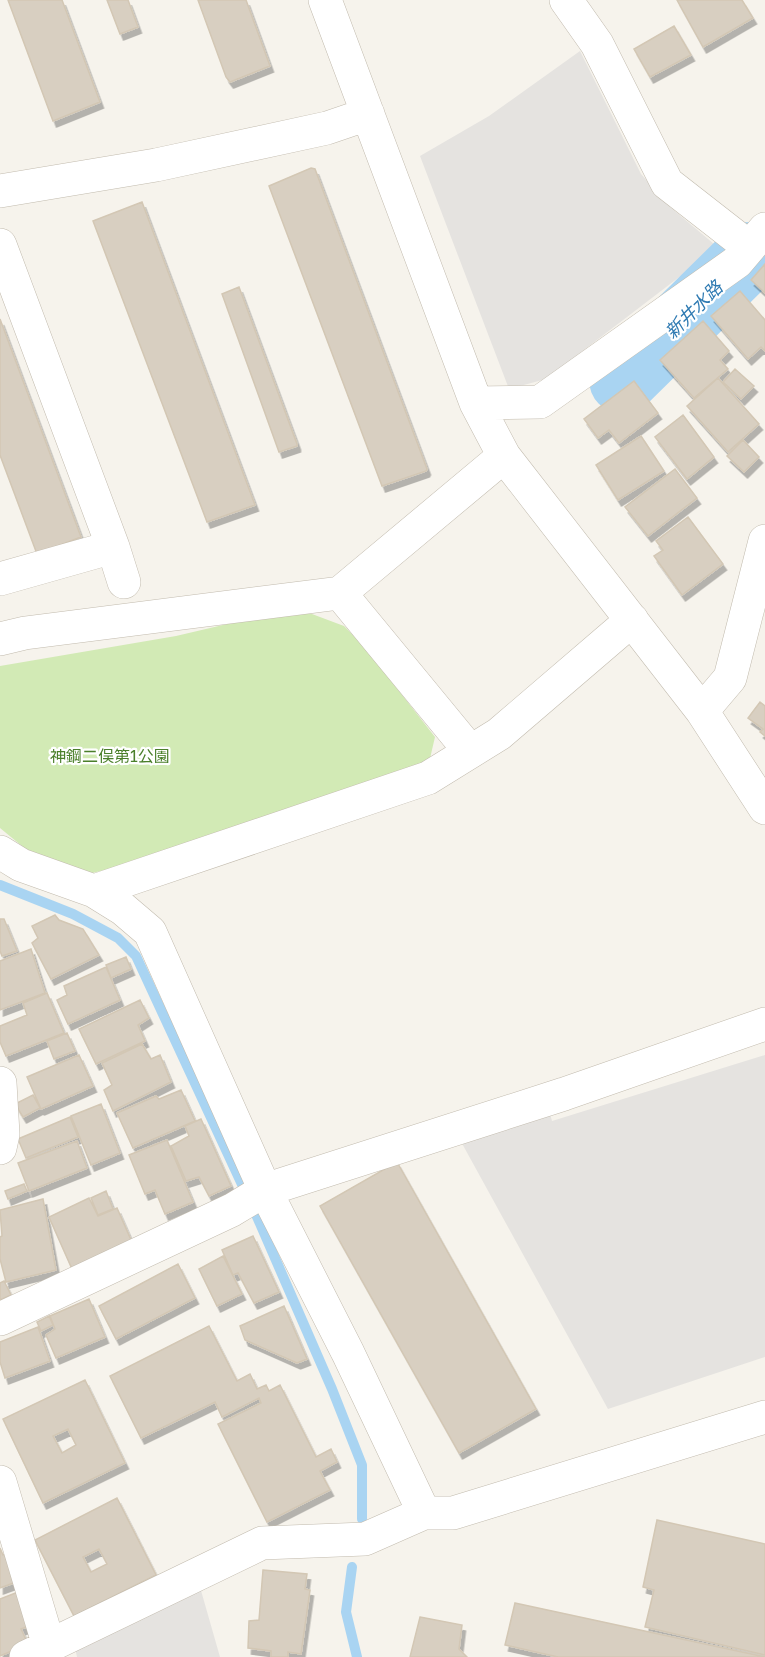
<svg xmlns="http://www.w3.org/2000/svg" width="765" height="1657" font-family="'Golos Text','Noto Sans JP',sans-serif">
  <defs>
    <filter id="shadow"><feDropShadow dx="3.5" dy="6" stdDeviation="0" flood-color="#0004"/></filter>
  </defs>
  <rect width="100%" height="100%" fill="#f6f3ec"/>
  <path fill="#d2eab5" d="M296,608L344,626L363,645L435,737L428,767L113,868L88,874L28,851L0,828V666L176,636Z"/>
  <path fill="#e5e3e0" d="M580,51L641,174L670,207L714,244L708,255L546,379L509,389L420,156L489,116Z
    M765,1055V1357L608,1409L459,1138L549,1110L552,1121Z
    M200,1587L220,1657H77L74,1643Z"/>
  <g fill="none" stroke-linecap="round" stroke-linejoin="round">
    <path stroke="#a9d4f2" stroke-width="10" d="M0,885L73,914L118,938L136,956L258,1219L332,1389L362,1465V1519
      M352,1567L346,1612L357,1657"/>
    <path stroke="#a9d4f2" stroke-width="68" d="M623,380L749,256"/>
  </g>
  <path fill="#d8cfc1" stroke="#d3c7b4" stroke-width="1.5" fill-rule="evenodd" filter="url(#shadow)" d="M8,0H62L100,102L53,121Z
    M107,0H128L138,27L120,34Z
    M198,0H246L270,66L230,82L226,77Z
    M677,0H742L753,18L703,47Z
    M674,26L691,55L650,77L634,49Z
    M311,168L315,169L427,469L426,471L382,486L269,186Z
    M142,202L255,505L207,522L93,221Z
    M765,264V293L751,280Z
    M239,287L297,444V446L279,452L222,294Z
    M740,291L765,320V351L761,347L748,359L711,316Z
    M0,319L81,537L37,554L0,455Z
    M703,321L729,351L720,360L728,369L694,398L660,360Z
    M735,369L754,386L741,399L723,382Z
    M718,378L759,424L728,452L687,406Z
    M634,381L658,413L619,443L609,430L598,438L584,419Z
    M683,415L714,457L687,479L655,437Z
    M641,436L664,471L618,500L596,465Z
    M743,440L759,457L744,472L727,456Z
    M675,469L697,498L648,536L625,507Z
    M688,517L723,564L682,595L654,556L663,550L656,541Z
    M760,702L765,706V736L760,732L763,729L748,718Z
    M55,915L59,920L83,929L99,955L51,979L32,943L38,938L32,926Z
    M0,919H4L17,951L2,956L0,951Z
    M31,949L45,993L0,1010V961Z
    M126,957L131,969L111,978L106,965Z
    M106,967L120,1000L68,1024L57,1000L67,995L64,986Z
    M47,993L64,1033L6,1056L0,1042V1026L27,1015L23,1003Z
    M140,1000L149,1018L138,1025L145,1041L96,1064L79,1029Z
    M67,1033L75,1051L54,1059L47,1041Z
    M142,1044L151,1059L160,1055L171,1082L113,1111L104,1090L112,1085L102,1063Z
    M79,1055L93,1086L41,1109L27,1077Z
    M181,1090L195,1121L133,1148L117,1113L156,1096L159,1099Z
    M33,1095L40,1108L23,1117L15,1104Z
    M101,1104L120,1153L91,1165L71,1116Z
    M70,1117L78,1137L26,1158L18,1139Z
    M201,1119L231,1186L209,1196L199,1177L186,1181L171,1146L189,1136L185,1126Z
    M167,1140L193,1202L165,1214L155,1190L145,1194L129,1155Z
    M77,1141L87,1168L29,1191L18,1163Z
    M397,1162L536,1409L459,1453L320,1206Z
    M24,1184L27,1191L8,1199L5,1191Z
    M106,1191L113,1209L98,1215L91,1198Z
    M89,1198L98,1216L117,1208L131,1240L72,1269L49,1217Z
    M43,1199L56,1270L6,1282L0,1259V1237L2,1236L0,1210Z
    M253,1236L279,1292L254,1303L238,1273L233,1275L222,1250Z
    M223,1256L242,1294L217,1306L199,1269Z
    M178,1264L195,1298L116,1339L99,1306Z
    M4,1281L11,1295L0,1300V1283Z
    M89,1299L105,1337L56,1358L46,1335L55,1329L50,1316Z
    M284,1306L307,1359L297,1363L245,1340L240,1326Z
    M49,1316L53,1325L41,1331L37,1322Z
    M209,1326L237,1381L250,1374L257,1389L266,1385L269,1391L280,1385L316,1457L331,1449L337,1462L320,1471L330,1490L267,1522L218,1424L261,1403L259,1398L222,1417L215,1402L141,1438L110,1376Z
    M38,1327L50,1361L5,1378L0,1362V1342Z
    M85,1380L125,1463L43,1503L3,1419ZM68,1429L76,1445L62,1453L53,1436Z
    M117,1498L156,1575L74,1616L35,1540ZM99,1549L107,1564L91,1572L83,1557Z
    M657,1520L765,1544V1655L645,1627L654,1590L643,1587Z
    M0,1548L3,1555L8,1553L19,1581L0,1588Z
    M263,1570L307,1574L305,1589L310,1590L301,1654L288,1652V1657H271V1651L248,1648L249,1621L259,1620Z
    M18,1592L29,1626L21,1629L28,1644L0,1656V1599Z
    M515,1603L765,1657H558L505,1645Z
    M420,1617L462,1625L459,1649L467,1657H410Z"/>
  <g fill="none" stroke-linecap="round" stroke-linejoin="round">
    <defs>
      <path id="minor" d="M325,0L476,403L504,456L702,711L765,808
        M566,0L597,44L667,183L749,247
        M0,191L156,165L327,128L368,114
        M0,245L113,547L0,579
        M476,403L540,402L737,262L765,229
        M113,547L124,582
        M340,593L470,751
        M0,639L25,633L340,593L504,456
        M702,711L730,678L765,541
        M0,852L21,865L94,891L123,909L150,932L265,1190L348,1353L424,1513
        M94,891L428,778L499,734L632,620
        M0,1083L3,1134L0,1148
        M0,1319L232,1210L265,1190L564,1094L765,1024
        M0,1482L49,1646
        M26,1657L262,1543L365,1539L424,1513H453L765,1417"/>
    </defs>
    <use href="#minor" stroke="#c2bbae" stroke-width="34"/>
    <use href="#minor" stroke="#fff" stroke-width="33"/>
  </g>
  <g text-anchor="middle" stroke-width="4.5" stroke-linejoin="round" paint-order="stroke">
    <g font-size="16" fill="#4a7f2a" stroke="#fff">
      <text x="110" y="762">神鋼二俣第1公園</text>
    </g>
    <g font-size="18" font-style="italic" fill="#2e7ab2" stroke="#fff">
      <text transform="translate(694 310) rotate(-45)" y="6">新井水路</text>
    </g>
  </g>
</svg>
